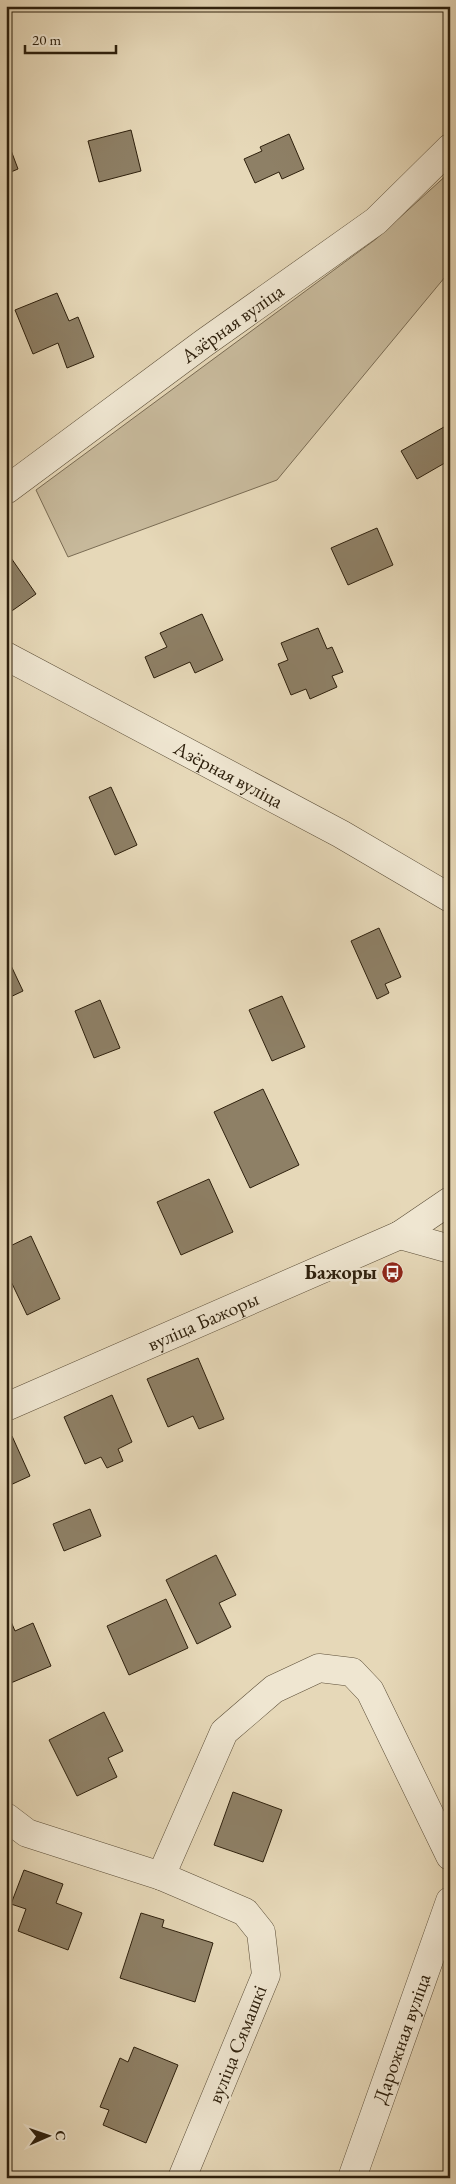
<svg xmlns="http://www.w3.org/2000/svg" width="456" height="2184" font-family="'EB Garamond',serif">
  <rect width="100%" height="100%" fill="#e6d8b8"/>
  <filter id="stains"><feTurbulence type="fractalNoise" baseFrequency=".004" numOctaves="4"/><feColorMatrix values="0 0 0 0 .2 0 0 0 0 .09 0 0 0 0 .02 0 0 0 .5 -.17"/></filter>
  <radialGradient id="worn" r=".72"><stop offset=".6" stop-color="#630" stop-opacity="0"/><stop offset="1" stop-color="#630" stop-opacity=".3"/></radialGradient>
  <path fill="#c7b99b" stroke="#7a6c54" d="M450,172V271L277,480L68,557L36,490L376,239Z"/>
  <path fill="#8e8066" stroke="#2e200d" d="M131,130L141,171L99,182L88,141Z
    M289,134L304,169L282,179L279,172L255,183L244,159L262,151L260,147Z
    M6,137L18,169L6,174Z
    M57,293L69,321L78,317L94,357L67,368L58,343L33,354L15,310Z
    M444,427L450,436V460L417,479L401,451Z
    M377,528L393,565L348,585L331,548Z
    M9,555L36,594L6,615V557Z
    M202,614L223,660L195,673L190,662L154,678L145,657L167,647L160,633Z
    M318,628L327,649L332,647L343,672L332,676L337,687L310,699L306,689L291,695L278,664L288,660L281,643Z
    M111,787L137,845L115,855L89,797Z
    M379,928L401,977L385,984L389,993L377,999L351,941Z
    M6,955L23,991L6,999Z
    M282,996L305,1047L272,1061L249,1010Z
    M100,1000L120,1048L94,1058L75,1011Z
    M263,1089L299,1165L250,1188L214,1112Z
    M209,1179L233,1232L181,1255L157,1202Z
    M31,1236L60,1299L27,1315L6,1271V1248Z
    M198,1358L224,1419L199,1429L193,1416L168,1427L147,1379Z
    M112,1395L132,1442L118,1449L123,1461L107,1468L101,1457L85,1464L64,1417Z
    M12,1436L30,1476L6,1487V1439Z
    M90,1509L101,1536L64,1551L53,1524Z
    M216,1555L236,1595L219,1603L231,1627L197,1644L166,1580Z
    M166,1599L188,1648L129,1675L107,1626Z
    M6,1610L15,1631L33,1623L51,1666L6,1685Z
    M104,1712L123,1751L108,1758L117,1777L77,1796L49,1740Z
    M233,1792L282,1810L263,1862L214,1845Z
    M24,1870L63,1884L56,1903L82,1913L68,1950L18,1931L26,1909L11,1904Z
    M141,1913L164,1920L162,1927L213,1943L195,2002L120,1978Z
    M134,2047L178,2065L146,2143L103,2125L109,2110L100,2107L120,2058L128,2062Z"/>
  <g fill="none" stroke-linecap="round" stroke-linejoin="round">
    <defs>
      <g id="minor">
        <path id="s1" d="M6,490L204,343L376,221L450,148"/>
        <path id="s2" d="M6,656L341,834L450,898"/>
        <path d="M400,1235L450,1249"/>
        <path id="s3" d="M6,1407L400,1235L450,1201"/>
        <path d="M6,1817L27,1833L161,1876L245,1912L261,1932L266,1975L182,2178"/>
        <path d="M161,1876L224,1732L274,1689L319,1668L352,1672L370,1691L450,1856"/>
        <path id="s4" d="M352,2178L450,1901"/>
      </g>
    </defs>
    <use href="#minor" stroke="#5c4e38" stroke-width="29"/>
    <use href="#minor" stroke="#efe6d1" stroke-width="28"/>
  </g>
  <defs>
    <symbol id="bus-disc" viewBox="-11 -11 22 22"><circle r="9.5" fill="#8f2418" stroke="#efe6d1"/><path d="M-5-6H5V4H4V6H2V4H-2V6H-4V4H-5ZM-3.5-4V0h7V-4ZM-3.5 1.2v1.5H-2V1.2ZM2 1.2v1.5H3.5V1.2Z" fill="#fff"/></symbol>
  </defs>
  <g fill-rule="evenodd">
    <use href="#bus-disc" x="380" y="1260" width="25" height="25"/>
  </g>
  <g text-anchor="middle" stroke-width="5" stroke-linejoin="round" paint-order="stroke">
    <g font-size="20" fill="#2e200d" stroke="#efe6d1">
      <text dy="7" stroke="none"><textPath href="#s1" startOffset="281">Азёрная вуліца</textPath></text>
      <text dy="7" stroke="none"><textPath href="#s2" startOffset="252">Азёрная вуліца</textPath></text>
      <text dy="7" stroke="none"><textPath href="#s3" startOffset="215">вуліца Бажоры</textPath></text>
      <text dy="7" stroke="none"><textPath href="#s4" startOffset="148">Дарожная вуліца</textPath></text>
      <text transform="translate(237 2044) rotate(-68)" y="7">вуліца Сямашкі</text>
    </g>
    <g font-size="20" font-weight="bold" fill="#2e200d" stroke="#efe6d1" text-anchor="end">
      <text x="377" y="1279">Бажоры</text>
    </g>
  </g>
  <rect width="456" height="2184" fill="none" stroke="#e6d8b8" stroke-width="25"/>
  <rect x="8" y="8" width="441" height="2169" fill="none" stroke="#2e200d" stroke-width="2.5"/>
  <rect x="12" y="12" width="431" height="2159" fill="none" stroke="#2e200d"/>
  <g transform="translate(48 2136) rotate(88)" stroke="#efe6d1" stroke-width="4" paint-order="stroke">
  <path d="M0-4L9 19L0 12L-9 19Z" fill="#2e200d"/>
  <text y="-8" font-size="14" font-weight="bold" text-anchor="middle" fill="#2e200d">С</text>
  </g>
  <path d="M25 45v8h91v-8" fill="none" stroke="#2e200d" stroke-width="2.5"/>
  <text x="32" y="45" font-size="15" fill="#2e200d" stroke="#efe6d1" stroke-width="4" paint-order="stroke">20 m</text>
  <rect width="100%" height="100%" filter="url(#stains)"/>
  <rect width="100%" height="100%" fill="url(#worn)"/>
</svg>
